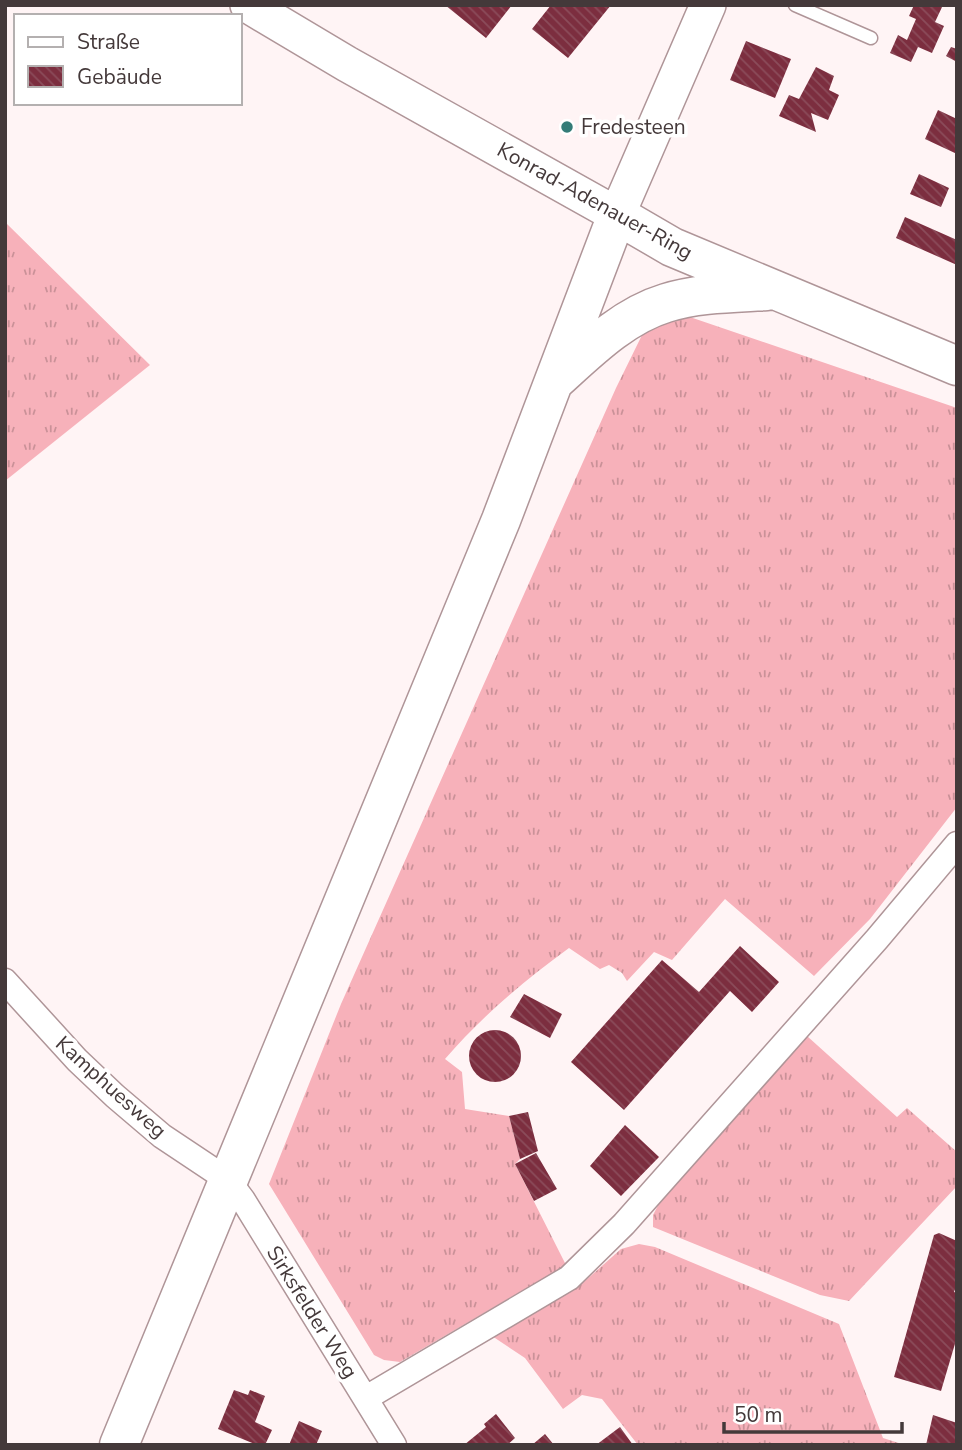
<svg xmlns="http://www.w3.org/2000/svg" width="962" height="1450" font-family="'Nunito Sans',sans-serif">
  <defs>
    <pattern id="grass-tufts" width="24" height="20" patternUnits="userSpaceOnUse" patternTransform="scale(1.75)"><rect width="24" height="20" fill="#f7b1ba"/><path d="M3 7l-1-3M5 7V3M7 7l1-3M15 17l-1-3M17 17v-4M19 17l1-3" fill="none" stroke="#ca9198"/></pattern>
    <pattern id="building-back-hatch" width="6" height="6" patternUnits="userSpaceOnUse" patternTransform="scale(1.75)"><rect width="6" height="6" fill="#7c2e3f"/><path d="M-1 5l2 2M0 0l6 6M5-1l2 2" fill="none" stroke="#8b4c5a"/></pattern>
  </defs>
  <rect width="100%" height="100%" fill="#fff4f5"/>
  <path fill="url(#grass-tufts)" d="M5,222L150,365L5,481Z
    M684,315L957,408V807L870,919L814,976L725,899L672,960L654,952L627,981L622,973L609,965L600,969L569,948C525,980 481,1017 445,1059L462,1072L465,1109L509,1116L520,1159L515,1164L566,1265L400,1362L384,1360L374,1355L269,1184L341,1004L616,388L643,333Z
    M807,1036L897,1117L907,1108L957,1152V1186L849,1301L820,1295L653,1227V1215L664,1194Z
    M639,1244L655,1247L839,1324L883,1438L905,1445H638L602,1399L582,1395L563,1409L525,1358L492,1336L577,1288L621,1249Z"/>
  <path fill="url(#building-back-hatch)" d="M445,5H512L486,38Z
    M551,5H611L568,58L532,29Z
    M914,5H943L935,22L944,26L932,53L918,47L911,62L890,53L898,35L907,40L916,19L909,16Z
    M746,41L791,59L775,98L730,80Z
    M951,47L957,49V62L946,56Z
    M816,67L834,76L829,90L839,95L828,120L811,113L816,132L779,116L789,95L799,99Z
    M938,110L957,119V154L925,139Z
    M919,174L949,188L941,207L910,194Z
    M905,217L957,240V265L896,238Z
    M740,946L779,982L752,1012L730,991L624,1110L571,1062L662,960L699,992Z
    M524,994L562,1014L550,1038L510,1017Z
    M469 1056a26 26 0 1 1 52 0a26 26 0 1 1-52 0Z
    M528,1112L538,1151L520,1159L509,1116Z
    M625,1125L659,1157L621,1196L590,1166Z
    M536,1153L557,1189L534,1201L515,1164Z
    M939,1233L957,1241V1285L954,1292L957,1293V1337L941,1391L894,1377L934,1235Z
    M234,1390L248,1395L250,1390L265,1396L255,1422L272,1430L265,1445H257L218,1429Z
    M496,1414L515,1438L507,1445H464L486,1427L484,1424Z
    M933,1415L957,1423V1445H926Z
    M299,1421L322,1431L316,1445H289Z
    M620,1427L633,1445H596Z
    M545,1434L554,1445H532Z"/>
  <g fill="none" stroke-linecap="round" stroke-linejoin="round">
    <defs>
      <path id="service" d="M795,5L871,38"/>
      <path id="minor" d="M5,981L77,1060L115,1096L162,1136L228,1180L243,1200L394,1445
        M366,1398L569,1278L624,1224L877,939L957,844"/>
      <path id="secondary" d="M248,5L347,64L617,215L708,5"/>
      <path id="primary" d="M556,380C589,350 623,316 666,303C698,293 734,293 767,291
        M119,1445L501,520L617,215L672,247L957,366"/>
    </defs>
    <use href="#service" stroke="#af9598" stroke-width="15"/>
    <use href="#minor" stroke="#af9598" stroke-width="27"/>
    <use href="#secondary" stroke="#af9598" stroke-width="38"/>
    <use href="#primary" stroke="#af9598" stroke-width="41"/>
    <use href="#service" stroke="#fff" stroke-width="12"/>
    <use href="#minor" stroke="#fff" stroke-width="24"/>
    <use href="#secondary" stroke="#fff" stroke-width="35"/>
    <use href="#primary" stroke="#fff" stroke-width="38"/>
  </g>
  <circle fill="#347c78" stroke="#fff" stroke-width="2.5" cx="567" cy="127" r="7"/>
  <g text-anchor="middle" stroke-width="7" stroke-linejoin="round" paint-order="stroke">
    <g font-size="21" fill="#44393a" stroke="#fff" text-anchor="start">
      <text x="581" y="134">Fredesteen</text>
    </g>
    <g font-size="21" fill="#44393a" stroke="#fff">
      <text transform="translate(595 201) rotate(29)" y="7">Konrad-Adenauer-Ring</text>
      <text transform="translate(111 1087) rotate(42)" y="7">Kamphuesweg</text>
      <text transform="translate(312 1312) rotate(58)" y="7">Sirksfelder Weg</text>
    </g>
  </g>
  <rect width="962" height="1450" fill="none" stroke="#44393a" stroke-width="14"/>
  <rect x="14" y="14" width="228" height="91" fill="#ffffff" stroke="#b4b0b0" stroke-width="2"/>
  <rect x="28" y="37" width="35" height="10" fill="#ffffff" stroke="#b4b0b0" stroke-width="2"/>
  <text x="77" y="49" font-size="21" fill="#44393a">Straße</text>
  <rect x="28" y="66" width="35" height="21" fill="url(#building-back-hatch)" stroke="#b4b0b0" stroke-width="2"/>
  <text x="77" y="84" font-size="21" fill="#44393a">Gebäude</text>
  <path d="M724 1422v10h178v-10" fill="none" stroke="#44393a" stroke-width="3.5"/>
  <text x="734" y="1422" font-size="21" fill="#44393a" stroke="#ffffff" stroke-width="5" paint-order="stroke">50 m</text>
</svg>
